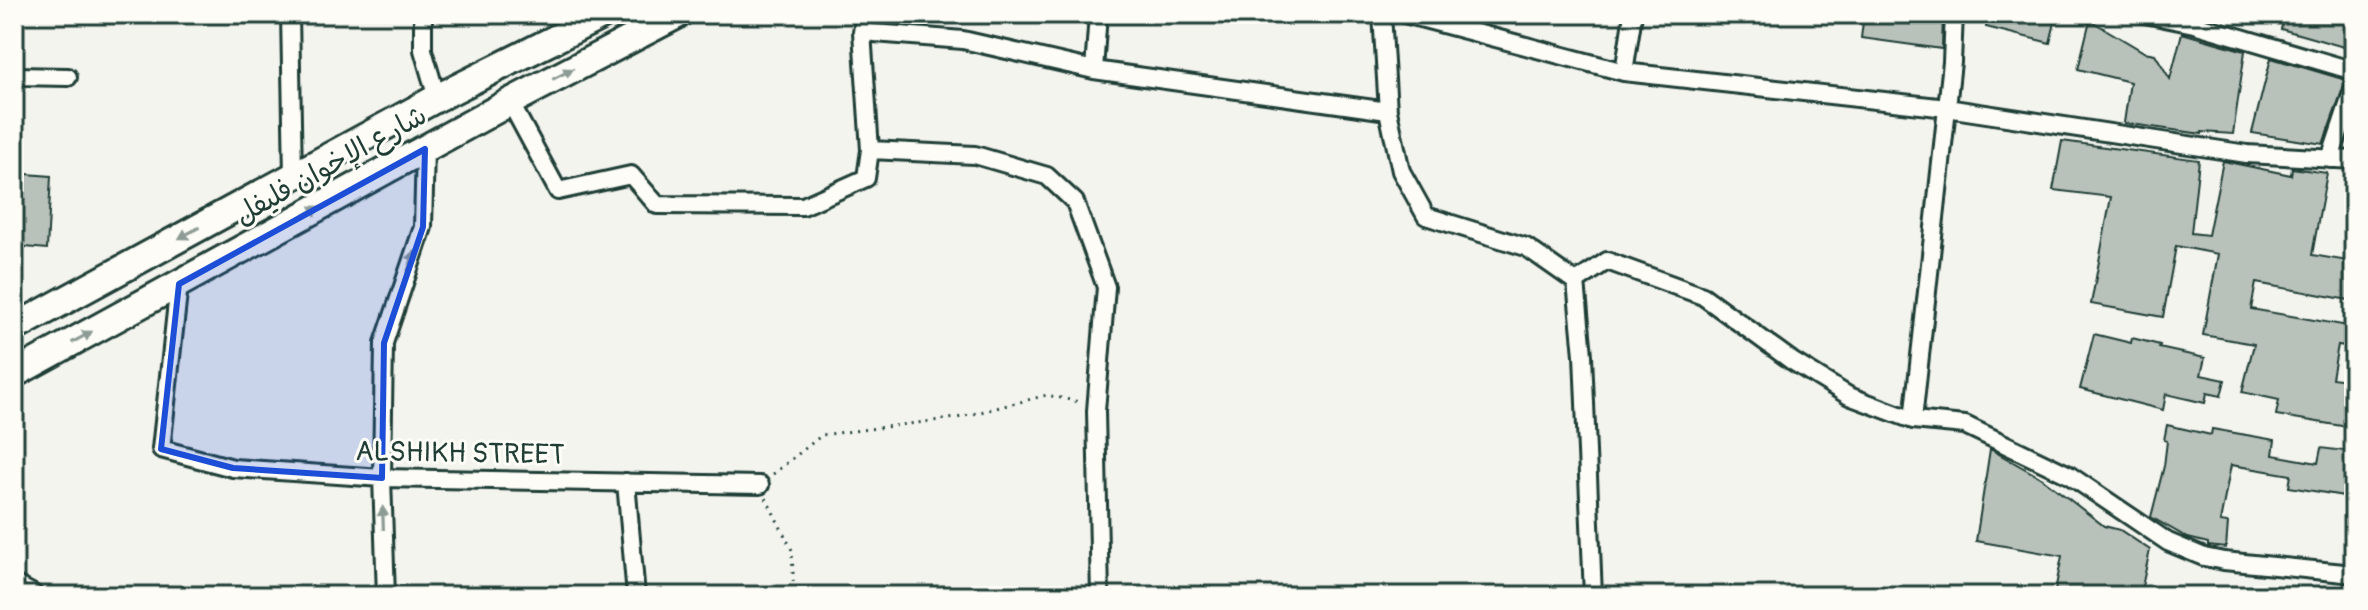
<svg xmlns="http://www.w3.org/2000/svg" width="2368" height="610" font-family="Pangolin,'Playpen Sans Arabic',sans-serif">
  <rect width="100%" height="100%" fill="#f4f4ef"/>
  <filter id="ink" filterUnits="userSpaceOnUse"><feTurbulence type="fractalNoise" baseFrequency=".0125" numOctaves="2"/><feDisplacementMap in="SourceGraphic" scale="16" xChannelSelector="R" yChannelSelector="G"/><feConvolveMatrix kernelMatrix="1 2 1 2 8 2 1 2 1" color-interpolation-filters="sRGB"/></filter>
  <g filter="url(#ink)">
    <path fill="#b9c1bb" stroke="#1f3d34" stroke-width="2" d="M1864,14H1943L1942,49L1861,38Z
      M1988,14L2018,17L2019,14H2057L2050,43L1986,27Z
      M2285,14H2354V50L2281,29Z
      M2090,20L2144,52L2155,54L2170,79L2182,33L2245,51L2233,134L2202,132V134L2124,123L2130,82L2078,69Z
      M2271,58L2346,80L2323,144L2252,133Z
      M2062,141L2199,160L2191,233L2208,235L2223,161L2291,175L2292,168L2327,173L2312,255L2354,262V288L2351,287L2349,300L2256,283L2251,309L2354,327L2352,347L2338,345L2332,378L2354,381V428L2276,415L2279,400L2242,392L2254,344L2203,335L2218,254L2176,246L2163,317L2091,304L2111,197L2053,190Z
      M14,173L51,176L47,249L14,246Z
      M2094,334L2131,343L2132,338L2160,345L2159,348L2205,358L2201,375L2225,380L2221,396L2207,393L2205,403L2166,394L2163,410L2080,389Z
      M2167,425L2211,435L2212,429L2275,440L2273,455L2318,463L2321,448L2353,452L2344,496L2289,487L2291,475L2231,465L2220,522L2228,523L2226,548L2208,546V543L2188,538L2151,517L2164,466L2167,441L2164,440Z
      M1990,449L2043,479L2104,526L2120,530L2150,550L2140,596H2054L2062,556L1976,541Z"/>
    <g fill="none" stroke-linecap="round" stroke-linejoin="round">
      <defs>
        <path id="minor" d="M290,14L293,176
          M423,14V50L437,98
          M1382,14L1388,111L1401,171L1426,216L1526,247L1576,282L1583,355L1593,596
          M1405,14L1624,72L1947,108L2247,154L2354,160
          M2145,14L2194,24L2354,71
          M862,32L963,40L1094,70L1388,111
          M1094,70L1098,14
          M1624,72L1633,14
          M14,76L68,77
          M510,102L558,191L631,175L657,205L803,206L866,178L870,150L862,32L865,14
          M870,150L975,155L1047,176L1075,202L1106,287L1096,411L1100,596
          M2330,159L2354,87
          M1576,282L1607,261L1703,296L1792,361L1849,396L1913,420L1965,425L2069,475L2168,542L2204,557L2224,561L2354,574
          M179,284L161,449L233,468L382,478L760,485
          M1913,420L1952,62L1954,14
          M626,482L636,596
          M386,596L382,478L384,343L423,227L425,149"/>
        <path id="tertiary" d="M14,587L31,596"/>
        <path id="primary" d="M14,328L437,98L605,14
          M14,374L510,102L679,14"/>
      </defs>
      <use href="#minor" stroke="#1f3d34" stroke-width="22"/>
      <use href="#tertiary" stroke="#1f3d34" stroke-width="28"/>
      <use href="#primary" stroke="#1f3d34" stroke-width="32"/>
      <path stroke="#1f3d34" stroke-width="3" stroke-dasharray="2 6" stroke-linecap="butt" d="M773,474L822,435L957,418L1047,395L1079,402
        M766,498L792,550L794,596"/>
      <use href="#minor" stroke="#fdfcf7" stroke-width="16"/>
      <use href="#tertiary" stroke="#fdfcf7" stroke-width="22"/>
      <use href="#primary" stroke="#fdfcf7" stroke-width="26"/>
    </g>
    <defs><path id="oneway-solid" d="M-6-.8H1V-3.2L6.5 0L1 3.2V.8H-6Z" transform="scale(2)"/></defs>
    <g fill="#8e9c96">
      <use href="#oneway-solid" transform="translate(563 74) rotate(-27)"/>
      <use href="#oneway-solid" transform="translate(310 212) rotate(-29)"/>
      <use href="#oneway-solid" transform="translate(189 233) rotate(151)"/>
      <use href="#oneway-solid" transform="translate(411 262) rotate(-71)"/>
      <use href="#oneway-solid" transform="translate(82 337) rotate(-29)"/>
      <use href="#oneway-solid" transform="translate(383 518) rotate(-92)"/>
    </g>
  </g>
  <path fill="#1d4ed8" fill-opacity="0.2" stroke="#1d4ed8" stroke-width="6" stroke-linejoin="round" d="M425,149L423,227L384,343L382,478L233,468L161,449L179,284Z"/>
  <g text-anchor="middle" stroke-width="6" stroke-linejoin="round" paint-order="stroke">
    <g font-size="28" fill="#1f3d34" stroke="#fdfcf7">
      <text transform="translate(330 164) rotate(-29)" y="10">شارع الإخوان فليفل</text>
      <text transform="translate(460 452) rotate(1)" y="10">ALSHIKH STREET</text>
    </g>
  </g>
  <rect width="2368" height="610" fill="none" stroke="#fdfcf7" stroke-width="48"/>
  <rect x="24" y="24" width="2320" height="562" fill="none" stroke="#1f3d34" stroke-width="3" filter="url(#ink)"/>
</svg>
